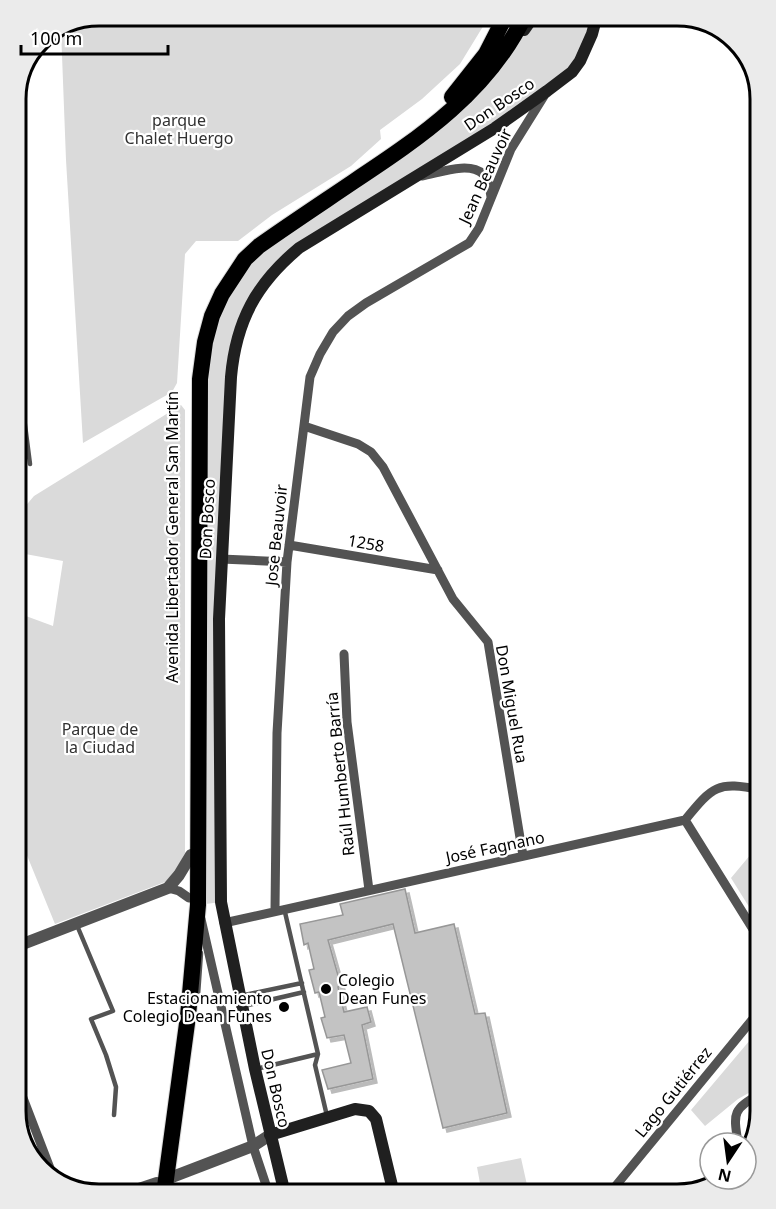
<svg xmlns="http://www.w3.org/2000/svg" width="776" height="1209" font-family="'Noto Sans',sans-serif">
  <defs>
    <filter id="shadow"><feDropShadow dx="4" dy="4" stdDeviation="0" flood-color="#0004"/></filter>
  </defs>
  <rect width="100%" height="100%" fill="#fff"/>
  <path fill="#dadada" d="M98,15H490L460,64L422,99L380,130L381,139L351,166L272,215L238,241H196L185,254L177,383L172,392L83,443L66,160L61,29Z
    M538,15H597L572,72L280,265L236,340L221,559V902L198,905L205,342L245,259L396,154Z
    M181,405L185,410V853L176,870L165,882L55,924L26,853L15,850V612L53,626L63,561L20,553L15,550L23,509L34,496Z
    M761,842V926L731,878Z
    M761,1027V1086L738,1099L705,1126L691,1110Z
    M521,1158L529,1194H482L477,1167Z"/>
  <path fill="#c3c3c3" stroke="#979797" stroke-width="1.5" filter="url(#shadow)" d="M405,889L415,933L454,924L475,1014L485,1013L507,1113L443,1128L393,924L328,940L341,986L338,987L344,1012L367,1007L371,1022L362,1025L373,1079L328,1089L322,1070L351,1063L344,1035L327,1038L321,1018L325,1017L319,992L315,993L309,970L314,969L308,943L304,945L300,924L343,915L340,904Z"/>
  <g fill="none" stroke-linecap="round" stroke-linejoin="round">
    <defs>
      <path id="trunk" d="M452,97L486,54L506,15
        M164,1194L188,1016L198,905L200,379L205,342L212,316L222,294L245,259L259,246C290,224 322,203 353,182C421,137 489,91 525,15"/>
    </defs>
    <use href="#trunk" stroke="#dbdbdb" stroke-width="18"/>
    <path stroke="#535353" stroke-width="4.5" d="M15,368L20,386L30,464
      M284,908L318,1054L315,1065L327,1116
      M76,923L113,1011L91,1019L106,1055L116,1087L114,1115
      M198,995L201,953
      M240,996L302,983
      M244,1006L304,992
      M256,1069L318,1054
      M173,1194L175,1187"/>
    <path stroke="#535353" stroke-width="9" d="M422,176C439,173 469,161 483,174C489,180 490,190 491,197
      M304,426L358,444L371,452L383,467L453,599L488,642L523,856
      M289,545L438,570
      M221,559L287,562
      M344,654L347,722L369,890
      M685,820L761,942
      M168,888L179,891L189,898
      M275,910L277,733L287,562L310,377L320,354L333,332L348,316L366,303L469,243L479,228L511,149L544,96
      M201,919L253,1146L269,1194
      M224,923L685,820C713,786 717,781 761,790
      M15,1077L55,1181
      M738,1143C733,1111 733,1110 761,1093
      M609,1194L761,1009"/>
    <path stroke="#535353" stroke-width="12" d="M15,947L168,888L179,875L191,855
      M167,1179L253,1146L270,1135
      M124,1194L157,1183
      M587,1194L594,1192L597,1194"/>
    <path stroke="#202020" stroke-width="12" d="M524,30L531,20L538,15
      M270,1135L355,1109L369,1111L376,1119L394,1194
      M285,1194L255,1069L221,902L219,619L231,377C236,321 256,284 299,248L495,128L547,91L572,72L580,61L592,34L597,15"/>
    <use href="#trunk" stroke="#000" stroke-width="16"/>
  </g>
  <g fill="#000" stroke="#fff" stroke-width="2">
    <circle cx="326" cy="989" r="6"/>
    <circle cx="284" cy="1007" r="6"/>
  </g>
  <g text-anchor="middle" stroke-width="4.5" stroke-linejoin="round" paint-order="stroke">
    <g font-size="16" fill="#000" stroke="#fff">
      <text transform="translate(499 104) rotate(-34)" y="6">Don Bosco</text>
      <text transform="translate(485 176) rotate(-65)" y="6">Jean Beauvoir</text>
      <text transform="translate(207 519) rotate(-87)" y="6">Don Bosco</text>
      <text transform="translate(276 535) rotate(-84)" y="6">Jose Beauvoir</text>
      <text transform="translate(172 537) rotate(-90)" y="6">Avenida Libertador General San Martín</text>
      <text transform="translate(366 543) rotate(10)" y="6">1258</text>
      <text transform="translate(512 704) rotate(80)" y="6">Don Miguel Rua</text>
      <text transform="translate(340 774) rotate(-96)" y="6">Raúl Humberto Barría</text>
      <text transform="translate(495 847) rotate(-12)" y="6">José Fagnano</text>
      <text transform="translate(276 1088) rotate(77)" y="6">Don Bosco</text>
      <text transform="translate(673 1092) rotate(-51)" y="6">Lago Gutiérrez</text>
    </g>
    <g font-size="16" fill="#313131" stroke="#fff">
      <text x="179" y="126">parque<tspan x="179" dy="18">Chalet Huergo</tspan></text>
      <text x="100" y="735">Parque de<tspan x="100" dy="18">la Ciudad</tspan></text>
    </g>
    <g font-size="16" fill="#000" stroke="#fff" text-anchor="start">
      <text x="338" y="986">Colegio<tspan x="338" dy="18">Dean Funes</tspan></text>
      <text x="272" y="1004" text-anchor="end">Estacionamiento<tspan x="272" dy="18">Colegio Dean Funes</tspan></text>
    </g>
  </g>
  <path d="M0 0H776V1209H0ZM99 26H677A73 73 0 0 1 750 99V1111A73 73 0 0 1 677 1184H99A73 73 0 0 1 26 1111V99A73 73 0 0 1 99 26Z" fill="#ebebeb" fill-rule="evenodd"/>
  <path fill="none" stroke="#000" stroke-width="3" d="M99 26H677A73 73 0 0 1 750 99V1111A73 73 0 0 1 677 1184H99A73 73 0 0 1 26 1111V99A73 73 0 0 1 99 26Z"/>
  <g transform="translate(728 1161) rotate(193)"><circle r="28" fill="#ffffff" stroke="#999999" stroke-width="1.5"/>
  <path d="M0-4.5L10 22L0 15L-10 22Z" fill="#000000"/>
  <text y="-9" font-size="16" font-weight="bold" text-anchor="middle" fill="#000000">N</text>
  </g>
  <path d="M21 45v9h147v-9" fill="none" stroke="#000000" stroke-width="3"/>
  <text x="30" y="45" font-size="18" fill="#000000" stroke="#ffffff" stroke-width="4.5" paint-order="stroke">100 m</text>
</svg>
